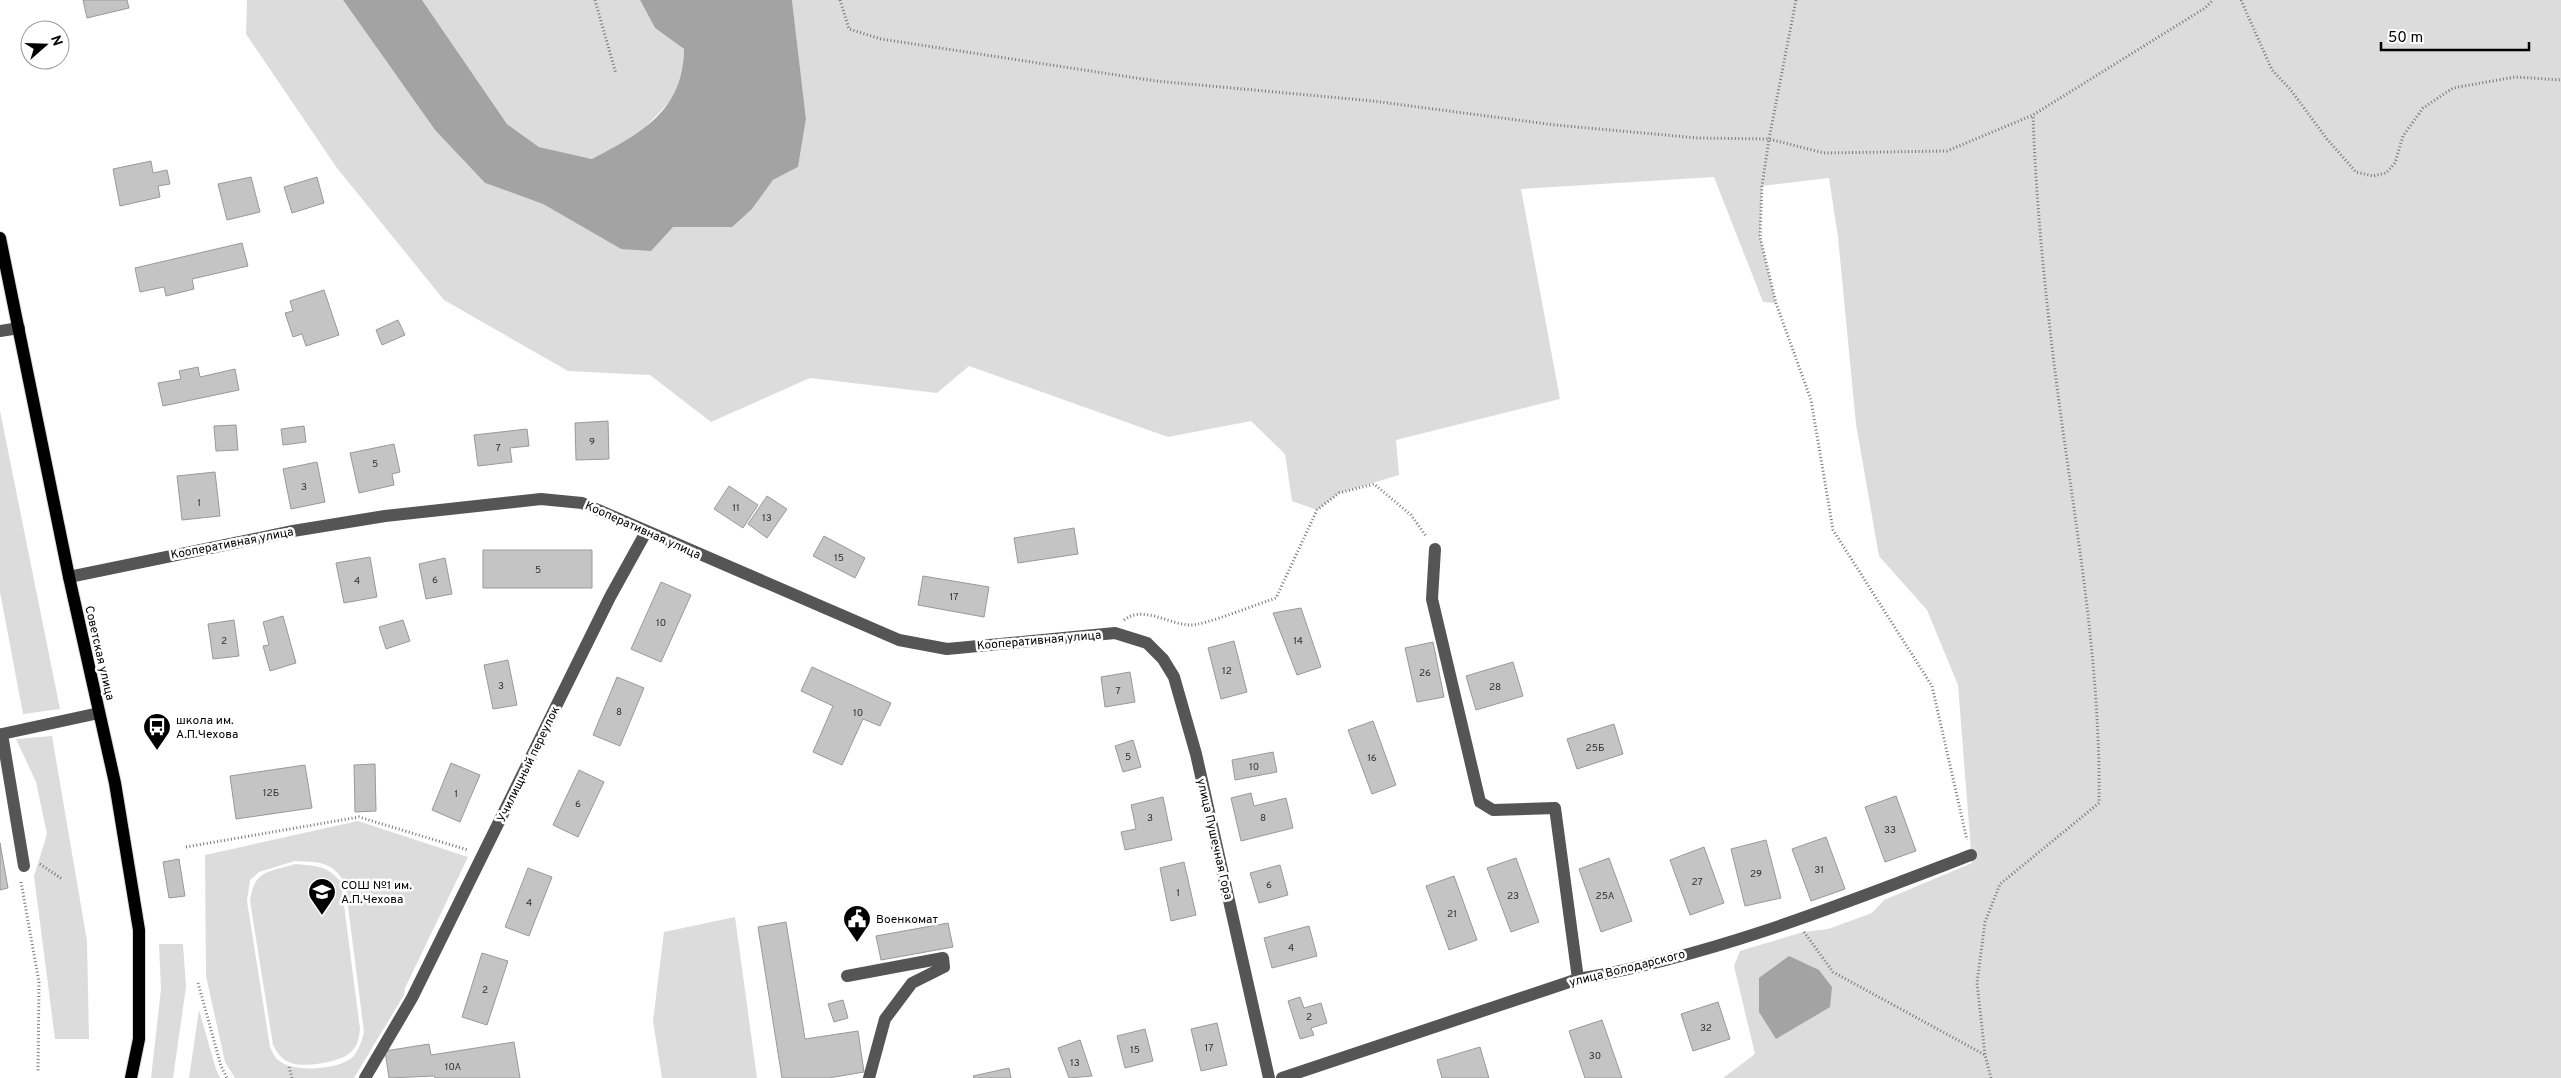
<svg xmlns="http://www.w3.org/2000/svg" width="2561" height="1078" font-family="Overpass,sans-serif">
  <rect width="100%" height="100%" fill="#fff"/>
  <path fill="#dcdcdc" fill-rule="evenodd" d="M247,0H343L435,130L485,183L543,204L621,249L673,227H699L752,209L773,180L798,167L806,119L792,0H2561V1078H1723L1755,1054L1734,966L1740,951L1803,932L1828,929L1872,913L1884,900L1972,863L1958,685L1927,610L1879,556L1856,424L1838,237L1829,178L1762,186L1760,237L1776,303L1763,302L1714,177L1521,189L1560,399L1396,440L1399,475L1339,493L1317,510L1292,501L1285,454L1251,421L1168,437L969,366L937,393L810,378L711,422L650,375L568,371L444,300L337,168L246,34Z
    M422,0H640L655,28L684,49L683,66L675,96L638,135L592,159L539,147L507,124Z
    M0,411L60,709L23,714L0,592Z
    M52,736L87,941L89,1039H55L34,876L47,834L36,782L16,739Z
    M358,821L468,857L405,988L404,995L354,1078H235L225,1062L206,976L205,855ZM295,861C320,863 331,860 345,883L364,1032C362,1040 359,1050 353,1057C339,1070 292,1073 278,1060C274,1057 272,1051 270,1047L247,901L250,880L259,872Z
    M295,864C316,866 327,865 341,882L360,1029C359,1037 358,1045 352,1051C343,1062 301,1069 289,1062C281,1059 277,1052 273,1045L250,901C255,869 267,873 295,864Z
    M735,917L757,1078H662L653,1021L664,932Z
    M159,944H183L186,987L173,1078H151L161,989Z
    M199,1010L216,1069L220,1078H189Z"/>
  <path fill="#a3a3a3" d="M343,0H422L507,124L539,147L592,159C642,133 683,111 684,49L655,28L640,0H792L806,119L798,167L773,180L752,209L732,227H673L651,251L621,249L543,204L485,183L435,130Z
    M1789,956L1819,970L1832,987L1830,1007L1776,1039L1759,1012V978Z"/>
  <path fill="#c4c4c4" stroke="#999" d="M83,0H127L129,8L87,18Z
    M151,161L153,173L167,170L170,184L158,186L160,197L120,206L113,169Z
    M251,177L260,212L227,220L218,184Z
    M317,177L324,203L292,213L284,187Z
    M242,243L248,266L192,279L194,289L166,296L164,287L140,292L135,268Z
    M324,290L339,335L306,346L302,334L293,337L285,313L293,311L290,301Z
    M398,320L405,335L382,345L376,330Z
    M198,367L200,377L235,369L239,390L163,406L158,383L181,379L179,371Z
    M608,421L609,459L576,460L575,423Z
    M236,425L238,450L216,451L214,426Z
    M304,426L306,442L283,445L281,429Z
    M527,429L529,446L510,448L512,462L478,466L474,435Z
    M394,444L400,472L392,474L394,485L359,493L350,453Z
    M317,462L325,502L291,509L283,469Z
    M215,472L220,516L182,520L177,476Z
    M729,486L758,505L743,528L714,509Z
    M767,496L787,509L767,538L748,524Z
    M1074,528L1078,554L1018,563L1014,538Z
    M824,536L865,558L855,578L813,556Z
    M483,550H592V588H483Z
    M370,557L377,597L344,603L336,563Z
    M445,558L452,594L426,599L419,564Z
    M923,576L989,587L984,617L918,605Z
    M661,582L691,595L661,662L631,649Z
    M1301,608L1321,667L1297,675L1273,613Z
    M283,616L296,663L270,671L263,646L269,645L263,622Z
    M234,620L239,656L213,659L208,624Z
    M403,620L410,641L386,649L379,627Z
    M1234,641L1247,692L1221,699L1208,648Z
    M1433,642L1444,697L1417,702L1405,648Z
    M508,660L517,705L493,709L484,665Z
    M1513,662L1523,696L1476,710L1466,676Z
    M812,667L891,703L880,726L863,719L842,765L813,752L833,706L801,691Z
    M1130,672L1135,702L1105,707L1101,677Z
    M617,677L644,688L620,746L593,735Z
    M1373,721L1396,785L1372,794L1348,730Z
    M1614,724L1623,754L1577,769L1567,739Z
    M1133,740L1141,767L1123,772L1115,746Z
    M1273,752L1277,772L1235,780L1232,760Z
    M451,763L480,775L460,822L432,810Z
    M375,764L376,811L355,812L354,765Z
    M305,765L312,808L236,819L230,776Z
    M579,770L604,782L578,837L553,825Z
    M1251,793L1254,806L1286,798L1293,828L1241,841L1231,798Z
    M1896,796L1916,851L1885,862L1865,807Z
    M1163,797L1172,840L1125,850L1121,832L1136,829L1131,805Z
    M1826,837L1845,889L1811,901L1792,849Z
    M1766,840L1781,898L1745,906L1731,849Z
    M0,843L8,888L0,890Z
    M1704,847L1724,903L1690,915L1670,860Z
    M1516,858L1539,922L1511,932L1487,868Z
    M1609,858L1632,921L1601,932L1579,869Z
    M179,859L185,896L169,898L163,862Z
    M1184,862L1196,915L1171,921L1160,868Z
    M1280,865L1288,895L1259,903L1250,873Z
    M528,868L552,877L529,936L505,927Z
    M1454,876L1477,940L1449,950L1426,886Z
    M786,922L805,1039L858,1031L864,1072L829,1078H782L758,927Z
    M948,923L953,947L881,960L876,936Z
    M1309,926L1317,956L1272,968L1264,938Z
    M482,953L508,961L487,1025L462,1017Z
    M1300,997L1304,1008L1321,1003L1327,1023L1311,1028L1314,1035L1300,1039L1288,1001Z
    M843,1000L848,1018L834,1022L828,1004Z
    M1718,1002L1730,1039L1693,1051L1681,1014Z
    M1602,1020L1622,1078H1585L1569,1031Z
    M1217,1023L1227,1065L1201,1071L1191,1029Z
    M1145,1029L1153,1061L1125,1068L1117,1036Z
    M1080,1040L1092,1076L1069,1078L1058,1048Z
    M514,1042L520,1078H435L434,1076L389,1078L385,1051L429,1044L431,1055Z
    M1480,1047L1489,1078H1442L1437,1060Z
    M1009,1068L1011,1078H974L973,1076Z"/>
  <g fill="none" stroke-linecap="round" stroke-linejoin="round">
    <defs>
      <path id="major" d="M0,238L69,577L115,783L139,930V1039L131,1078"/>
    </defs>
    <use href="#major" stroke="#dbdbdb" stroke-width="14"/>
    <path stroke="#777" stroke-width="3" stroke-dasharray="1 2.5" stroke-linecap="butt" d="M595,0L616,74
      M840,0L849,29L881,39L1156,81L1373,101L1555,125L1698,138L1769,139L1824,153L1947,151L2033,115L2205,8L2213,0
      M1796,0L1769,139L1762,186L1760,237L1776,303L1811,400L1833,530L1932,686L1967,840
      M2241,0L2272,70L2290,89L2327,139L2356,172L2373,176L2386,173L2395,163L2403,136L2423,108L2453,88L2515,77L2561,80
      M1124,620C1143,605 1168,624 1190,625C1203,626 1260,603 1276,598L1317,510L1339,493L1374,484L1411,515L1426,536
      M186,847L359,817L468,850
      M40,864L62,879
      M21,882L39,982L38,1072
      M1804,932L1833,972L1985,1055
      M198,983L221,1066L227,1078
      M289,1067L292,1078
      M1991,1078L1985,1055L1977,983L1985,922L2000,884L2099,803C2101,661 2074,519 2056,379C2045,292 2036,203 2033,115"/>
    <path stroke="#555" stroke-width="12" d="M0,331L19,328
      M1435,549L1432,599L1480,802L1493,810L1555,808L1578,979
      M69,577L293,531L385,516L541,499L582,503L899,640L947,649L1115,633L1147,643L1163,659L1174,677L1196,754L1269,1078
      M24,866L2,734L99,713
      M847,976L943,958L944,967L912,983L885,1019L869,1078
      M365,1078L412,998L610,597L646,532
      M1282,1078L1578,979C1713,956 1843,904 1971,855"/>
    <use href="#major" stroke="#000" stroke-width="12"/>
  </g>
  <defs>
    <symbol id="bus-pin" viewBox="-11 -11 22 30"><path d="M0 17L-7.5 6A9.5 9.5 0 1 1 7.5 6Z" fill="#000" stroke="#fff"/><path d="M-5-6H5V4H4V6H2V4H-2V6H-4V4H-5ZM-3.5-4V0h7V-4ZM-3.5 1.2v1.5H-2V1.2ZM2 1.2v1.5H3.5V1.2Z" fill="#fff"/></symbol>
    <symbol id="school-pin" viewBox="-11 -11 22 30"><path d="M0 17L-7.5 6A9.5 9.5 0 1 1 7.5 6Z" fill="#000" stroke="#fff"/><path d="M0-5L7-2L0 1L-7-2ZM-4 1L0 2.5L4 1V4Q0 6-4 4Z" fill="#fff"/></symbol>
    <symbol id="civic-pin" viewBox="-11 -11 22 30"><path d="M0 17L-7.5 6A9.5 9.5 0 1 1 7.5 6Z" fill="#000" stroke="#fff"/><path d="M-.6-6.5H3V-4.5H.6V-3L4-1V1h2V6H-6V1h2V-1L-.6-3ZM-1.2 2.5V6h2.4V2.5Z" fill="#fff"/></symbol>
  </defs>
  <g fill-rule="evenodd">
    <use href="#bus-pin" x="141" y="711" width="32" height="43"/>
    <use href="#school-pin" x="306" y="876" width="32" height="43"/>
    <use href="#civic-pin" x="841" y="903" width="32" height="43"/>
  </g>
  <g text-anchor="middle" stroke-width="5" stroke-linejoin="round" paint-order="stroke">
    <g font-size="10" fill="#313131">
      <text x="592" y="445">9</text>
      <text x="498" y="451">7</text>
      <text x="375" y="467">5</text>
      <text x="304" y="490">3</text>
      <text x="199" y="506">1</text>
      <text x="736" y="511">11</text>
      <text x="767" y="521">13</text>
      <text x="839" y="561">15</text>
      <text x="538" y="573">5</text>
      <text x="435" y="583">6</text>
      <text x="357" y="584">4</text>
      <text x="954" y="600">17</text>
      <text x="661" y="626">10</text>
      <text x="224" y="644">2</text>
      <text x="1298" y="644">14</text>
      <text x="1227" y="674">12</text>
      <text x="1425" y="676">26</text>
      <text x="501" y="689">3</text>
      <text x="1495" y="690">28</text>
      <text x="1118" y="694">7</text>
      <text x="619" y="715">8</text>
      <text x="858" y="716">10</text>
      <text x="1595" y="751">25Б</text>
      <text x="1128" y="760">5</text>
      <text x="1372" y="761">16</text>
      <text x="1254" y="770">10</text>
      <text x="271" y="796">12Б</text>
      <text x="456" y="797">1</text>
      <text x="578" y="807">6</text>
      <text x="1150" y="821">3</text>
      <text x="1263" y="821">8</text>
      <text x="1890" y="833">33</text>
      <text x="1819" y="873">31</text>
      <text x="1756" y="877">29</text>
      <text x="1697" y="885">27</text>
      <text x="1269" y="888">6</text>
      <text x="1178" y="896">1</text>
      <text x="1513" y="899">23</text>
      <text x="1605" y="899">25А</text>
      <text x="529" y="906">4</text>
      <text x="1452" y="917">21</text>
      <text x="1291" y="951">4</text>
      <text x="485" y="993">2</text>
      <text x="1309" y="1020">2</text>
      <text x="1706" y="1031">32</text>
      <text x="1209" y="1051">17</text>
      <text x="1135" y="1053">15</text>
      <text x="1595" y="1059">30</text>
      <text x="1075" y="1066">13</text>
      <text x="453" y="1070">10А</text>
    </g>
    <g font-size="12" fill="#000" stroke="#fff">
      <text transform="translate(643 530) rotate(24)" y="4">Кооперативная улица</text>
      <text transform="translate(232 543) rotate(-11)" y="4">Кооперативная улица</text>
      <text transform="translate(1039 640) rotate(-5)" y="4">Кооперативная улица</text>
      <text transform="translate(100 653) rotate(77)" y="4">Советская улица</text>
      <text transform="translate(528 764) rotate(-64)" y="4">Училищный переулок</text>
      <text transform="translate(1215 839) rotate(77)" y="4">улица Пушечная Гора</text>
      <text transform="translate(1627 968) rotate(-14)" y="4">улица Володарского</text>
    </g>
    <g font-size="12" fill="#000" stroke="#fff" text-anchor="start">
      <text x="176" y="724">школа им.<tspan x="176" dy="14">А.П.Чехова</tspan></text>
      <text x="341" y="889">СОШ №1 им.<tspan x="341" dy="14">А.П.Чехова</tspan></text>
      <text x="876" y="923">Военкомат</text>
    </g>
  </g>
  <g transform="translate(45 45) rotate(70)"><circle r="24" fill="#ffffff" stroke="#999999"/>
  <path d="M0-4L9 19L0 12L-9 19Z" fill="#000000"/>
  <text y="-8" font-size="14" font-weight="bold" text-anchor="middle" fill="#000000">N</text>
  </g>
  <path d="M2381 42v8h148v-8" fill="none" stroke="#000000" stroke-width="2.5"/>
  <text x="2388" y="42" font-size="15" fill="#000000" stroke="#ffffff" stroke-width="4" paint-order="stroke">50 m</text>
</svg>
